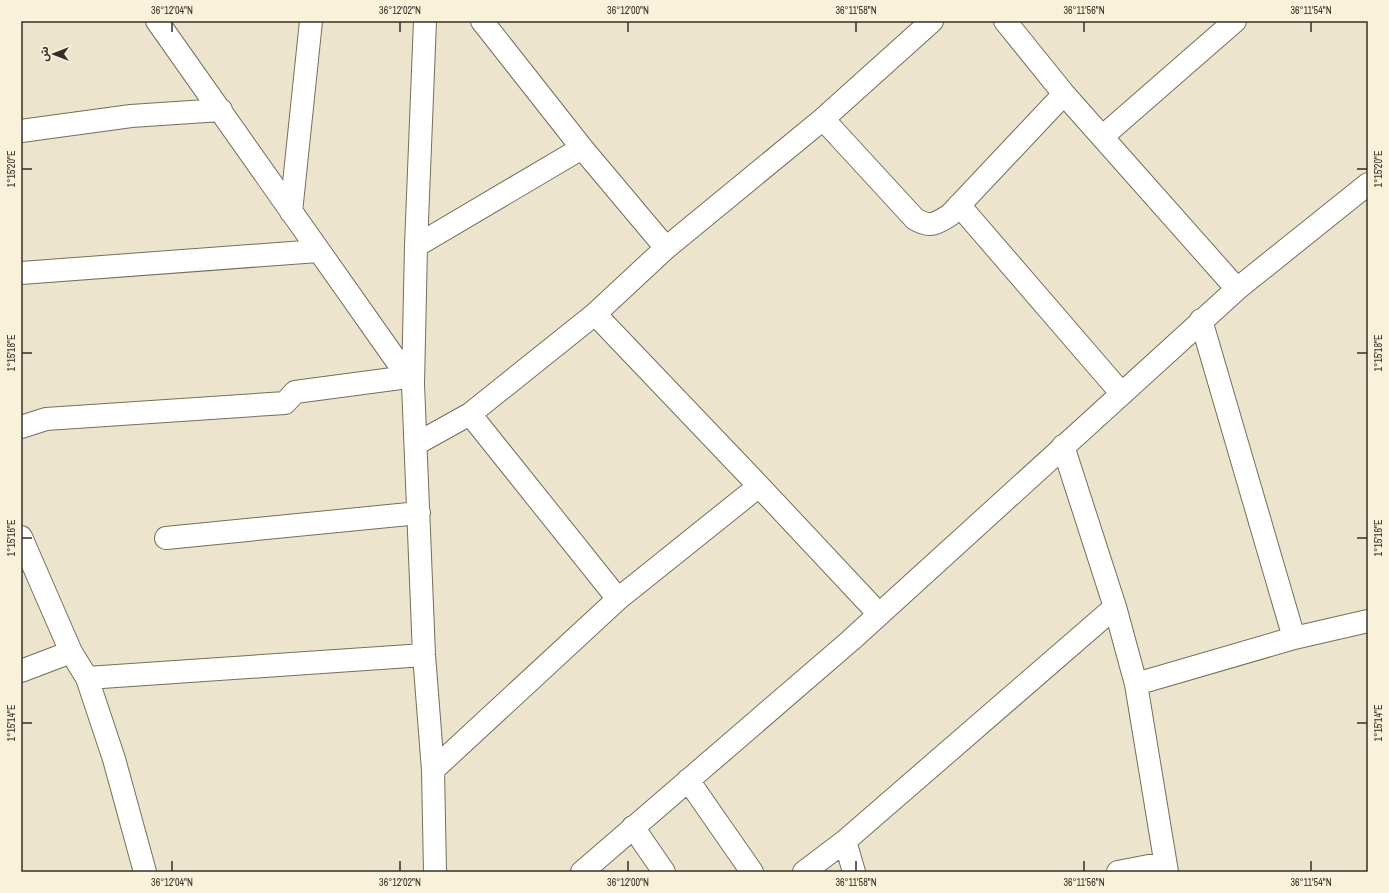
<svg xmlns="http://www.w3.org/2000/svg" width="1389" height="893" font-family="'Archivo Narrow','Noto Sans Arabic',sans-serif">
  <rect width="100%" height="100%" fill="#ede4ce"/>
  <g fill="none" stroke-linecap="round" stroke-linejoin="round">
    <defs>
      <path id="minor" d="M157,21L413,384
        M425,21L416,246L413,384L424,655L433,770L435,872
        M482,21L582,148L666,248
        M1005,21L1064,94L1237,289
        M823,119L915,219C930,228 936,224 950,215L1064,94
        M21,131L131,116L221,110
        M1102,137L1235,21
        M959,205L1122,394
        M291,212L311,21
        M416,246L582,148
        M21,273L318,251
        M595,314L759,486L879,614
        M1201,320L1294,638
        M470,414L618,599
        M21,427L46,419L285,403L295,392L408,377
        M416,444L470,414L595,314L666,248L823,119L932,21
        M1063,446L1115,607L1136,684L1167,872
        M21,537L71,652L87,678L114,759L145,872
        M166,538L419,513
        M21,671L71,652
        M87,678L424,655
        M1136,684L1294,638L1368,621
        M433,770L618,599L759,486
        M688,780L752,872
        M633,827L664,872
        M845,841L854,872
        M582,872L850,641L1237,289L1368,184
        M804,872L845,841L1115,607
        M1118,872L1164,863"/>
    </defs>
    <use href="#minor" stroke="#756e5a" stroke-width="24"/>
    <use href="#minor" stroke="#fff" stroke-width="22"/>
  </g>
  <path fill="none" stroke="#322f26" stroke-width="1.5" d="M172,22V32M400,22V32M628,22V32M856,22V32M1084,22V32M1311,22V32M22,169H32M1357,169H1367M22,353H32M1357,353H1367M22,538H32M1357,538H1367M22,723H32M1357,723H1367M172,861V871M400,861V871M628,861V871M856,861V871M1084,861V871M1311,861V871"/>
  <rect width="1389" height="893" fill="none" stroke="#faf1db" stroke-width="44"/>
  <g transform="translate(54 54) rotate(270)" stroke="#faf1db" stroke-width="3" paint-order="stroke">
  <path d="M0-3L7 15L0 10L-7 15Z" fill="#322f26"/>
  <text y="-6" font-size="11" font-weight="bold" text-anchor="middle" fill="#322f26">ش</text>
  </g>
  <rect x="22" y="22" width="1345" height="849" fill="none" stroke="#322f26" stroke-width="1.5"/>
  <g font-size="10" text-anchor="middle" fill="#322f26">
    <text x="172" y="14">36°12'04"N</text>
    <text x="400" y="14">36°12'02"N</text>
    <text x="628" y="14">36°12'00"N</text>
    <text x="856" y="14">36°11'58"N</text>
    <text x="1084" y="14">36°11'56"N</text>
    <text x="1311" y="14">36°11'54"N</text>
    <text transform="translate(1378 169) rotate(-90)" y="4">1°15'20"E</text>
    <text transform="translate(11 169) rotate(-90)" y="4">1°15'20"E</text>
    <text transform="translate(1378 353) rotate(-90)" y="4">1°15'18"E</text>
    <text transform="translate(11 353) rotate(-90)" y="4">1°15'18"E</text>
    <text transform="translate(1378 538) rotate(-90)" y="4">1°15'16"E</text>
    <text transform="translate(11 538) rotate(-90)" y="4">1°15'16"E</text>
    <text transform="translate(1378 723) rotate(-90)" y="4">1°15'14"E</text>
    <text transform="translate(11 723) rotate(-90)" y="4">1°15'14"E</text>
    <text x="172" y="886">36°12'04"N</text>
    <text x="400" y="886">36°12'02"N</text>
    <text x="628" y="886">36°12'00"N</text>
    <text x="856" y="886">36°11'58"N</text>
    <text x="1084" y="886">36°11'56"N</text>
    <text x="1311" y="886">36°11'54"N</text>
  </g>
</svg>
